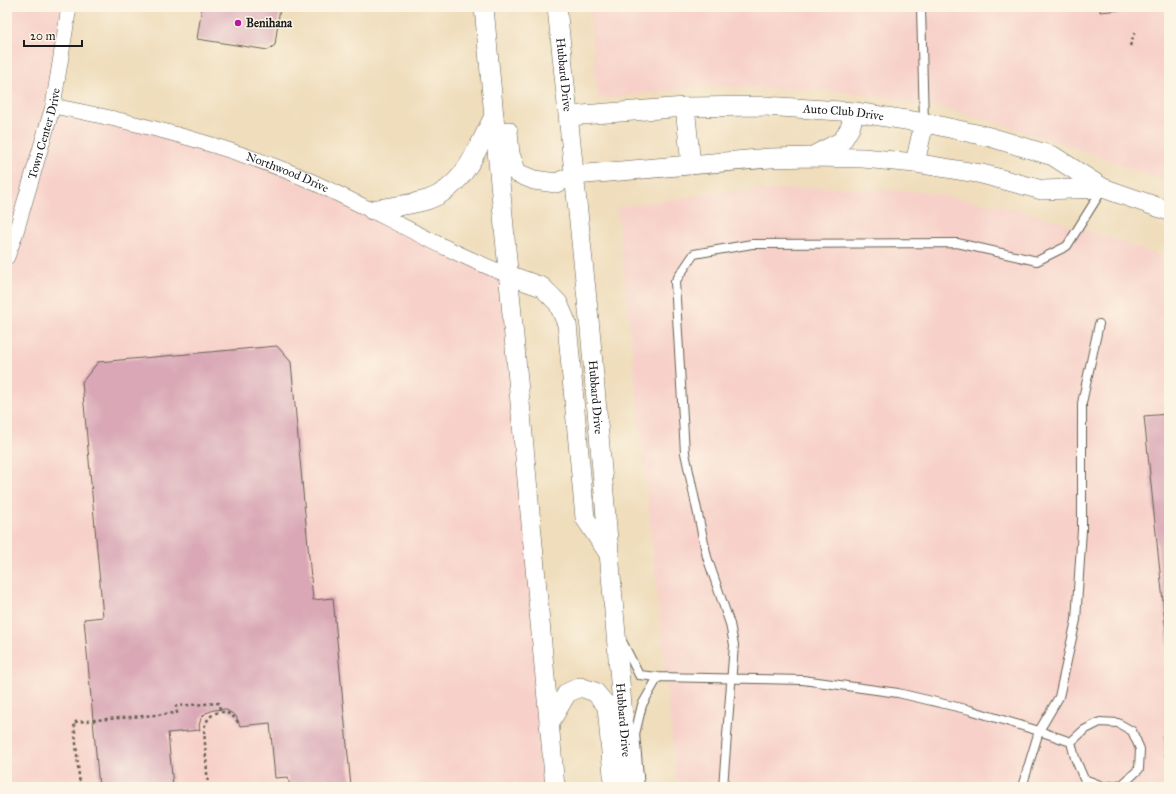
<svg xmlns="http://www.w3.org/2000/svg" width="1176" height="794" font-family="'IM FELL Great Primer',serif">
  <rect width="100%" height="100%" fill="#fcf5e5"/>
  <filter id="ink" filterUnits="userSpaceOnUse"><feTurbulence type="fractalNoise" baseFrequency=".025" numOctaves="2"/><feDisplacementMap in="SourceGraphic" scale="8" xChannelSelector="R" yChannelSelector="G"/><feConvolveMatrix kernelMatrix="1 2 1 2 8 2 1 2 1" color-interpolation-filters="sRGB"/></filter>
  <filter id="wash" filterUnits="userSpaceOnUse"><feTurbulence type="fractalNoise" baseFrequency=".012" numOctaves="4" result="noise"/><feDisplacementMap in="SourceGraphic" scale="16" xChannelSelector="R" yChannelSelector="G"/><feGaussianBlur stdDeviation="0.9" result="paint"/><feColorMatrix in="noise" values="0 0 0 0 0 0 0 0 0 0 0 0 0 0 0 0 0 1.4 0 .05"/><feComposite in="paint" operator="in"/></filter>
  <g filter="url(#wash)">
    <rect width="100%" height="100%" fill="#efddbb"/>
    <path fill="#f7d1c9" d="M7,7H69L53,105L217,146L508,275L555,787H7Z
      M589,7H1169V181L1141,173L1082,150L1022,131L950,110L882,97L830,90L707,86L598,99Z
      M832,187L925,192L1021,210L1111,238L1169,259V787H677L617,207L720,192Z"/>
    <g id="blocks">
      <path fill="#d9a7b6" d="M202,7H280L275,45L268,50L197,39Z
        M1100,7H1140V8L1100,12Z
        M277,346L291,362L313,600L333,598L351,787H290L288,777L275,778L270,723L240,726L236,716L225,709L214,710L206,713L201,718L199,726L200,730L168,733L173,787H99L84,619L103,617L82,382L98,362Z
        M1169,414V650H1168L1144,416Z
        M1164,735H1169V755L1165,756Z"/>
    </g>
  </g>
  <g filter="url(#ink)">
    <use href="#blocks" fill-opacity="0" stroke="#666054" stroke-width="1"/>
    <g fill="none" stroke-linecap="round" stroke-linejoin="round">
      <defs>
        <path id="service" d="M921,7L924,123
          M623,643L639,675L658,677L803,680L898,693L970,710L1039,731L1022,787
          M1071,742L1084,730L1100,722L1118,723L1132,731L1140,749L1139,769L1123,784L1105,787L1084,779L1075,758L1071,742L1039,731L1059,697L1076,620L1082,530V403L1099,324
          M640,787L635,734L642,705L658,677
          M723,787L734,645L730,624L707,557L685,453L675,282L694,254L752,244L957,243L1037,261L1067,246L1102,190"/>
        <g id="minor">
          <path id="s1" d="M53,106C136,122 219,143 297,175C369,206 436,247 508,275"/>
          <path id="s2" d="M7,257L15,235L53,106L69,7"/>
        </g>
        <g id="tertiary">
          <path d="M484,7L555,787"/>
          <path id="s3" d="M557,7L590,329L629,787"/>
          <path d="M685,107L691,165"/>
          <path id="s4" d="M569,116L685,107L765,106L855,112L931,124L990,137L1053,156L1103,188L1169,211"/>
          <path d="M508,131L510,154L517,173L534,180L556,183L575,175L770,158L812,157L863,158L915,163L982,174L1042,190L1103,188"/>
          <path d="M813,156L842,141L850,128L855,112"/>
          <path d="M915,163L924,123"/>
          <path d="M372,210C390,207 409,205 427,200C465,187 477,149 494,116"/>
          <path d="M508,275L542,287L558,303L567,324L585,518L609,554"/>
          <path d="M549,724L567,693L580,687L595,692L607,706L614,787"/>
        </g>
      </defs>
      <use href="#service" stroke="#666054" stroke-width="10"/>
      <use href="#minor" stroke="#666054" stroke-width="16"/>
      <use href="#tertiary" stroke="#666054" stroke-width="20"/>
      <path stroke="#666054" stroke-width="2.5" stroke-dasharray="3 3" stroke-linecap="butt" d="M1130,46L1135,32
        M80,787L74,722L177,713L176,706L219,703L220,712
        M208,787L204,729C208,709 229,706 239,724"/>
      <use href="#service" stroke="#fff" stroke-width="8"/>
      <use href="#minor" stroke="#fff" stroke-width="15"/>
      <use href="#tertiary" stroke="#fff" stroke-width="19"/>
    </g>
  </g>
  <circle fill="#b5179e" stroke="#fcf5e5" stroke-width="1.5" cx="238" cy="23" r="4"/>
  <g text-anchor="middle" stroke-width="3" stroke-linejoin="round" paint-order="stroke">
    <g font-size="12" font-weight="bold" fill="#1c1c1c" stroke="#fcf5e5" text-anchor="start">
      <text x="246" y="27">Benihana</text>
    </g>
    <g font-size="12" fill="#1c1c1c" stroke="#fcf5e5">
      <text dy="4" stroke="none"><textPath href="#s3" startOffset="68">Hubbard Drive</textPath></text>
      <text dy="4" stroke="none"><textPath href="#s4" startOffset="275">Auto Club Drive</textPath></text>
      <text dy="4" stroke="none"><textPath href="#s2" startOffset="129">Town Center Drive</textPath></text>
      <text dy="4" stroke="none"><textPath href="#s1" startOffset="244">Northwood Drive</textPath></text>
      <text dy="4" stroke="none"><textPath href="#s3" startOffset="392">Hubbard Drive</textPath></text>
      <text dy="4" stroke="none"><textPath href="#s3" startOffset="716">Hubbard Drive</textPath></text>
    </g>
  </g>
  <rect width="1176" height="794" fill="none" stroke="#fcf5e5" stroke-width="24"/>
  <path d="M24 40v6h58v-6" fill="none" stroke="#1c1c1c" stroke-width="2"/>
  <text x="30" y="40" font-size="12" fill="#1c1c1c" stroke="#fcf5e5" stroke-width="3" paint-order="stroke">20 m</text>
</svg>
